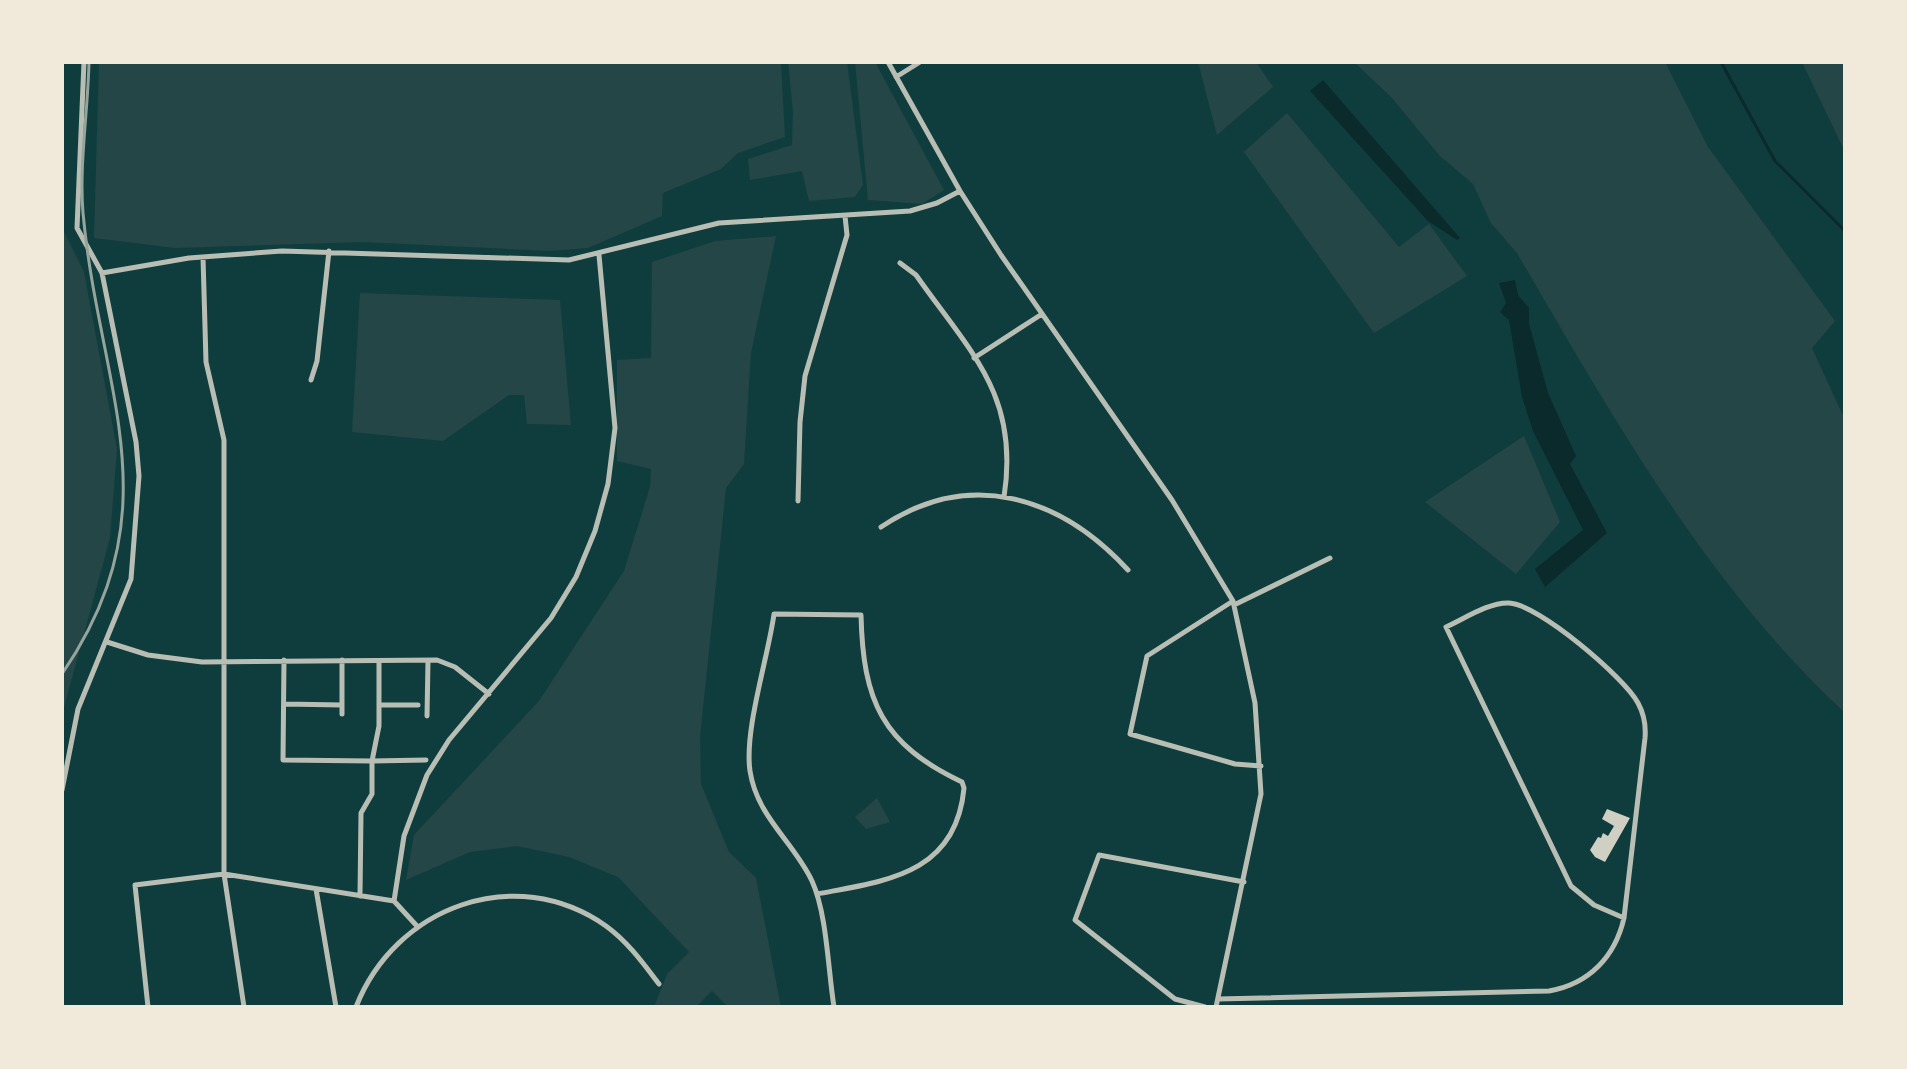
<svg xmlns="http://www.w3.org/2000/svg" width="1907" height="1069" font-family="'DM Sans',sans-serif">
  <rect width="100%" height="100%" fill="#0f3d3e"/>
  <path fill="#244646" d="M99,62H781L785,137L738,153L721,169L663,193L662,216L588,248L550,251L363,242L175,248L94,238Z
    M788,62H847L863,185L855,197L809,201L802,171L750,180L748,159L792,145L793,112Z
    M855,62H875L944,190L922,204L868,200Z
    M1198,62H1256L1273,87L1217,135Z
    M1354,62H1665L1708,147L1835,321L1812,348L1845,420V713C1706,584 1612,416 1517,253L1491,223L1473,184L1439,155L1392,98Z
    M1802,62H1845V152Z
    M1287,113L1399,247L1429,224L1467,276L1374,333L1244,152Z
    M62,228L84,272L117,449L110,538L62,715Z
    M776,236L751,353L744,464L726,488L700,737L701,784L729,852L756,878L781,1007H728L712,991L696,1007H654L667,974L689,952L618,877L569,857L517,846L470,852L406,880L414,835L539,701L624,571L650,487L651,469L617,461V360L651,358L652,262L715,241Z
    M360,293L560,300L571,425L527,424L524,395H509L443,441L352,432Z
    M1524,436L1560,522L1516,574L1425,502Z
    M877,798L890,822L866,829L855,817Z"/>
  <path fill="#0a2a2b" d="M1323,80L1460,238L1457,240L1428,221L1310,91Z
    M1515,280L1518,295L1529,308V324L1548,393L1576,456L1570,464L1607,533L1545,587L1535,569L1583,530L1533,431L1522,397L1509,320L1500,312L1506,303L1499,283Z"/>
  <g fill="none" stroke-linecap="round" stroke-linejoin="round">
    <path stroke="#0a2a2b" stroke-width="3" d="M1721,62L1775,161L1845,231"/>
  </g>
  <path fill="#cfcfc3" d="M1607,809L1630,818L1605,862L1595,857L1590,850L1598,837L1601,838L1603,833L1608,836L1614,826L1602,819Z"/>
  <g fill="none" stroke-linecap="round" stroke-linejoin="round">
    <path stroke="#b8beb3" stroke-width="5" d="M888,62L960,191L1001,255L1172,500L1233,601L1255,703L1261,794L1216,1007
      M896,77L920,62
      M203,257L206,362L224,440V874L244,1007
      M900,263L916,275C970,352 1020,395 1004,497
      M102,273L189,258L282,251L569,260L719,223L910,211L937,203L960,191
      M974,358L1042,314
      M311,380L317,361L329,251
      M798,501L800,422L805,376L847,235L845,216
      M881,527C969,468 1060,496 1128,570
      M1233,601L1147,656L1130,734L1235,764L1261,766
      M1234,605L1330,558
      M107,642L148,655L202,662L437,660L455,667L489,694
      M284,660L283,760L372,761L379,726V661
      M284,704L342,705
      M379,705H418
      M342,714V660
      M427,716L428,661
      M62,790L78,709L131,579L139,476L136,442L102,273L77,228L84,62
      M316,889L336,1007
      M817,894C885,881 956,875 964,788L962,782C882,744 863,701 861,615L774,614C768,658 744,730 750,771C757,817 793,841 812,881C827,914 828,970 834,1007
      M360,896L361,813L372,794V761L426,760
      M394,901L404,836L427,775L449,740L551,618L576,577L595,531L608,484L615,428L599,255
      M1218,999L1549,991C1589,984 1615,957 1624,918L1645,738C1646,726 1644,714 1638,703C1624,677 1538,604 1509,603C1489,602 1464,619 1446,627L1571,886L1594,905L1624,918
      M148,1007L135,885L224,874L394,901L416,925
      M356,1007C395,907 515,862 606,926C628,942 643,963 659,984
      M1205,1007L1175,999L1075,920L1099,855L1244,882"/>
    <path stroke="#97a49c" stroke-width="3" d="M62,674C176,507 99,390 83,213C79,166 88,110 89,62"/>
  </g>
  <rect width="1907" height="1069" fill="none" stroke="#f1e9da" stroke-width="128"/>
</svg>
